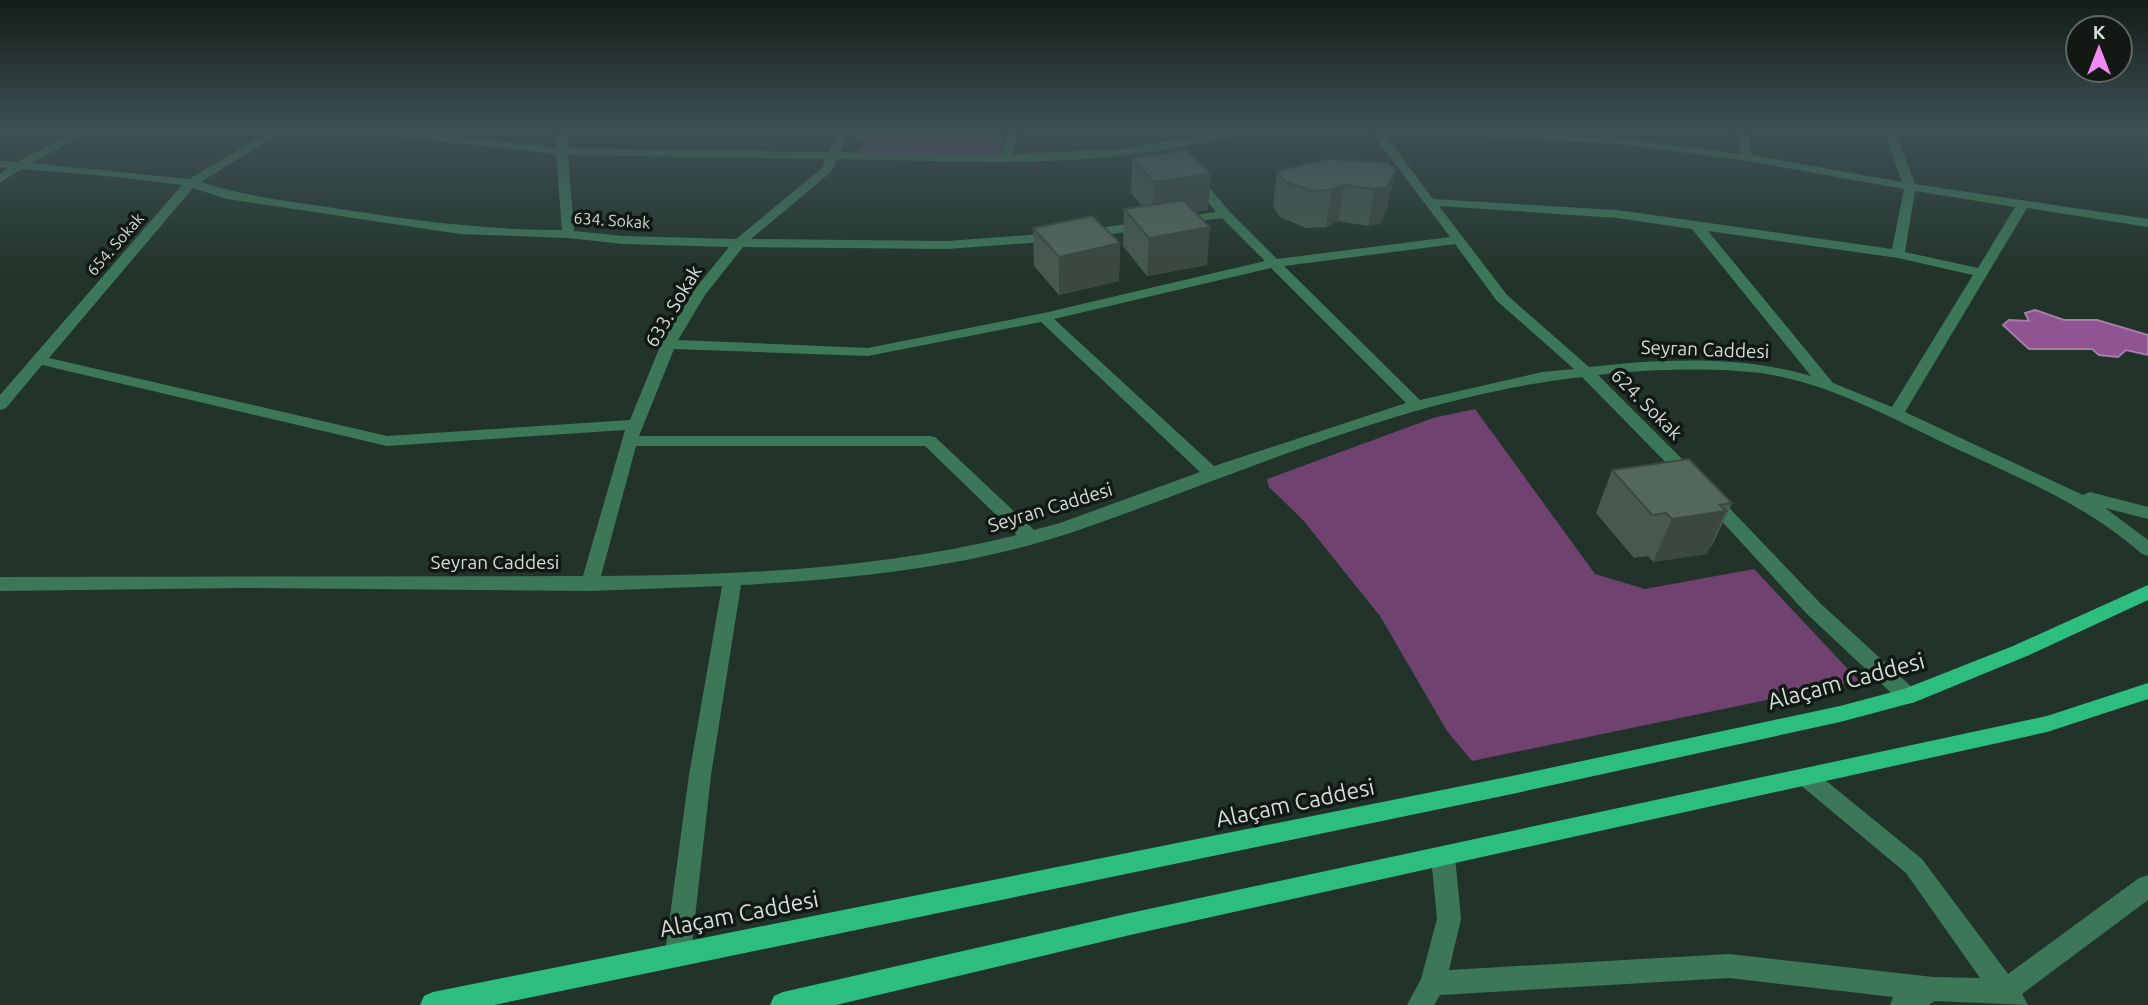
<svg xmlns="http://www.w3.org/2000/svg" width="2148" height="1005" font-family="Ubuntu,sans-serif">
  <rect width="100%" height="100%" fill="#22342a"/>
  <path fill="#6f4270" d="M858,131H1005L1000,153L993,155L856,153L864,143L853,140Z
    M1475,409L1595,574L1645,589L1754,569L1859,681L1472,761L1447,731L1380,616L1303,520L1269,487L1267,479L1433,418Z"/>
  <path fill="#915492" stroke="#a57da7" stroke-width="2" d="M2035,310L2064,320H2097L2148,335V355L2126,350L2118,357L2099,355L2092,349H2029L2003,325L2009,320L2029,321L2025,313Z"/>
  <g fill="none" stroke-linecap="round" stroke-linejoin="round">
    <path fill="#3c7758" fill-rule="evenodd" d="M77,131H91L32,163L189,179L271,131H283L201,182C240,195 281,200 321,206C401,219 481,230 562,230L556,154L374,134L368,131H402L556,147L558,131H568V148L829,152L838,131H848L840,152L1001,154L1009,131H1019L1013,154L1123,149L1225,131H1243C1230,140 1207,142 1191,145C1075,169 955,161 837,159L831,172L751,239L947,241L1057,233L1063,237L1057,241L947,249L743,247L705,295L678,340L868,348L1044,313L1265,261L1222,218L1175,224V218L1216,212L1189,178L1195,174L1199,175L1229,211L1277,259L1450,237L1375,137L1365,131H1478L1618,138L1741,154L1738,138L1728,131H1742L1749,136L1752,155L1902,182L1884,131H1895L1915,184L2148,219V227L2027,208L1905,412L2083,495L2090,492L2148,507V519L2105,508L2148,540V556L2142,554C2083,502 2014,476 1944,443C1888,416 1829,384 1767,374C1718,367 1647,369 1598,375L1698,475L1701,479L1698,483H1686L1582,377C1403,397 1242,474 1073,532C969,567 851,579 741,585L711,775L691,953L687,961L678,965L669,961L665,953L689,775L722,586L590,591L242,588L0,591V577L583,576L625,430L387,446L42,365L6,408L0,410V395L182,185L107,176L21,169L0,183V174L8,168L0,167V161L17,162ZM1415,133L1618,144L1747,161L1904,189L1892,249L1617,210L1433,199L1387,137ZM568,155L826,159L822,168L736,239L623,236L574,231ZM193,188L227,199L460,234L568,238L623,244L729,247L694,290L661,344L630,420L387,436L49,358ZM1915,191L2015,207L1978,268L1905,252ZM1439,206L1617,218L1692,229L1811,376C1741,355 1661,359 1589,367L1507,295ZM1708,231L1898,258L1973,275L1892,407L1833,383ZM1455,244L1497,301L1574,369L1542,372L1420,400L1284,266ZM1271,268L1406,403L1214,466L1054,319ZM1041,322L1200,472L1060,523L1034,530L935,437L929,436H639L674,349L868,356ZM636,446H925L1017,535C882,569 740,575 601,576Z
      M1148,221L1152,222V228L1085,238L1079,234L1085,230Z
      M1711,493L1717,495L1821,604L1915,690L1918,696L1915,702L1908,704L1901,702L1807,614L1705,503L1702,499L1705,495Z
      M1806,768L1814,771L1922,859L2008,974L2139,878L2148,875V900L2022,994L2028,1005L1935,1001L1929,1005H1890L1893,997L1729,978L1440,995L1434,1005H1407L1421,979L1437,919L1431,857L1435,850L1443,847L1451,850L1455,857L1461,919L1449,970L1729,954L1933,977L1980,978L1906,873L1798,783L1795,777L1798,771Z"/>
    <path fill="#2dbe7f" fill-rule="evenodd" d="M2148,585V600L2027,656L1915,702L1840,722L1512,794L494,1005H420L424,996L433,992L1512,776L1840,706L1904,689L2013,646Z
      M2148,683V699L2047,732L1130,935L836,1005H770L774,996L783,992L1130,913L2047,716Z"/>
  </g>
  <path fill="#47594e" d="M1132,158L1208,210L1195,212L1207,265L1147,276L1123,246L1124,209L1142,206L1131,193Z
    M1388,163V206L1380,224L1368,226L1338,221L1326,227L1306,228L1280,217L1273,207L1277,171Z
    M1033,228L1120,243L1119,281L1059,295L1034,266Z
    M1612,470L1732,503L1712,546H1710L1707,554L1653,562L1648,556L1634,558L1596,513Z"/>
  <path fill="#3a4840" d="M1395,170L1388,206L1380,224L1368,226L1374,189Z
    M1211,174L1208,210L1152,218L1154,182Z
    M1344,185L1338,221L1326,227L1332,190Z
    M1210,227L1207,265L1147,276L1149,238Z
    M1120,243L1119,281L1059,295V257Z
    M1726,511L1707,554L1653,562L1672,519Z"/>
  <path fill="#53675b" stroke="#3a4840" stroke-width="2" d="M1187,150L1211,174L1154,182L1132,158Z
    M1328,159L1388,163L1395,170L1387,187L1374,189L1344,185L1332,190L1311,191L1284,181L1277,171Z
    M1183,200L1210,227L1149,238L1124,209Z
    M1092,216L1120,243L1059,257L1033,228Z
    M1689,459L1732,503L1720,505L1726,511L1672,519L1666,513L1652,515L1612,470Z"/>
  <linearGradient id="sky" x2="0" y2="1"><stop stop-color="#131d17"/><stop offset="0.48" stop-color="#3e5055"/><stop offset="1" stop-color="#3e5055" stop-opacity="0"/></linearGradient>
  <rect width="2148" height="271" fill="url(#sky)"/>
  <g text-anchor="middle" stroke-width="7" stroke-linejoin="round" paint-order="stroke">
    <g font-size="16" fill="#d3ded7" stroke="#121915">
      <text transform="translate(612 220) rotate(4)" y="6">634. Sokak</text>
      <text transform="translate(115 244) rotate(-49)" y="6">654. Sokak</text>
    </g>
    <g font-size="19" fill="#d3ded7" stroke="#121915">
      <text transform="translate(673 306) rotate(-59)" y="7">633. Sokak</text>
      <text transform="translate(1705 349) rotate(2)" y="7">Seyran Caddesi</text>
      <text transform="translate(1647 404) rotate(45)" y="7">624. Sokak</text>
      <text transform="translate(1050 507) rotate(-17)" y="7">Seyran Caddesi</text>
      <text x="495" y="569">Seyran Caddesi</text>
    </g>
    <g font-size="23" fill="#d3ded7" stroke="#121915">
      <text transform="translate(1846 681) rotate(-15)" y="8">Alaçam Caddesi</text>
      <text transform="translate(1295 803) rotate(-12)" y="8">Alaçam Caddesi</text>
      <text transform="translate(739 914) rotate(-11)" y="8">Alaçam Caddesi</text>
    </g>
  </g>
  <g transform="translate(2099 49)"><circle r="33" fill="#121915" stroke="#5f6863" stroke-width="2"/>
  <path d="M0-5L12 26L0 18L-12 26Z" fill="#f28af3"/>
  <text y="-10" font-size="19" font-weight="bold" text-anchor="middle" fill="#d3ded7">K</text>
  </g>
</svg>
